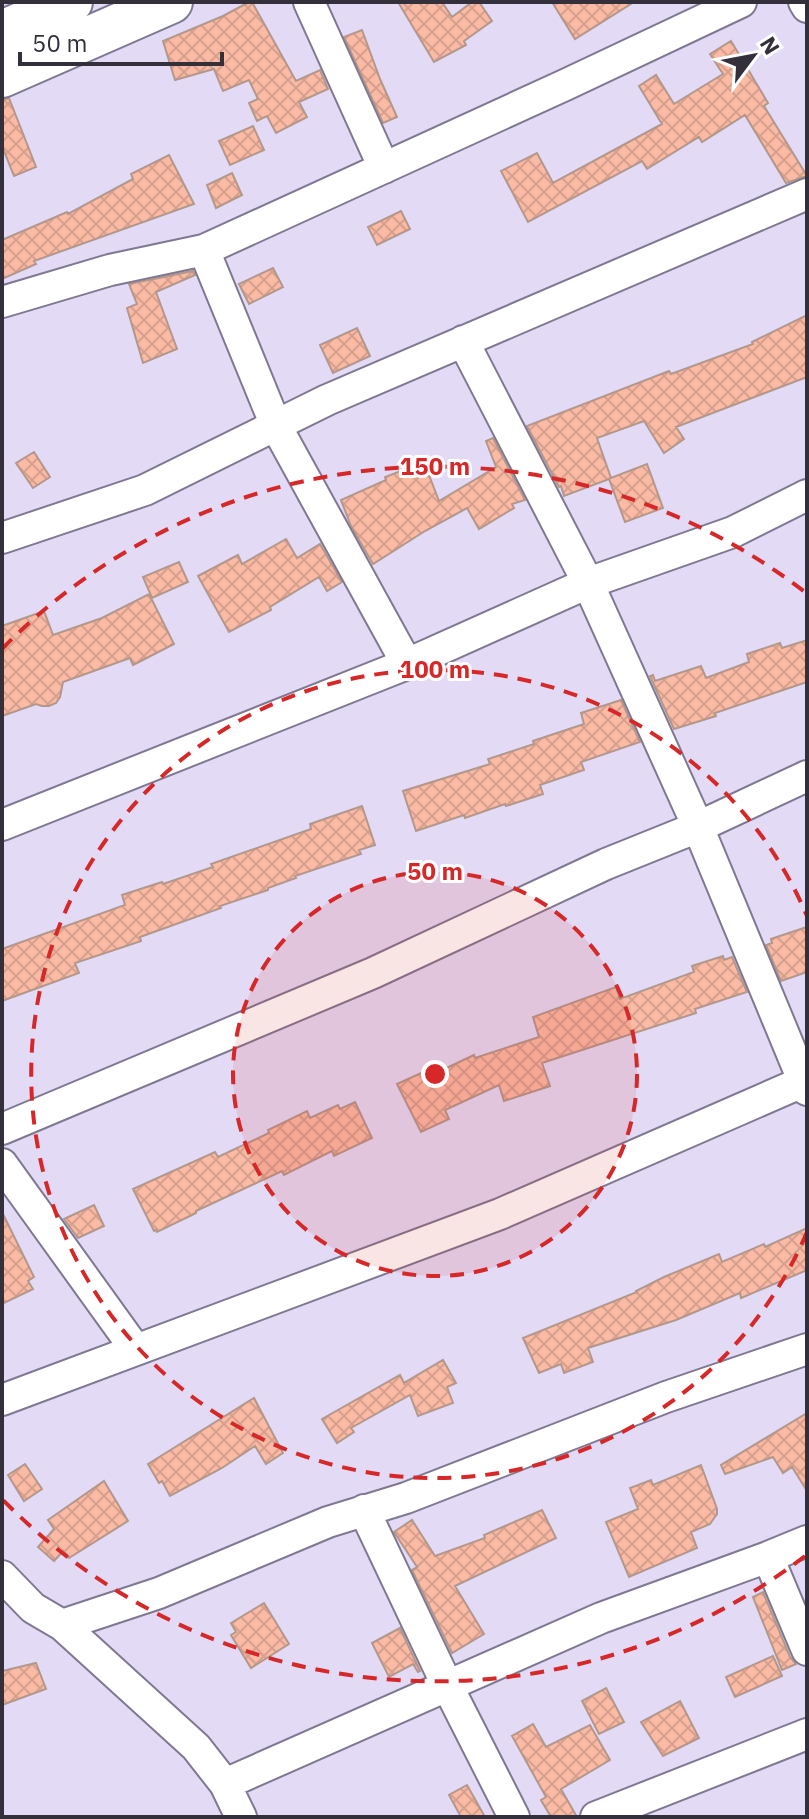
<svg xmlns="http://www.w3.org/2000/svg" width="809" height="1819" font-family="'IBM Plex Sans',sans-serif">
  <defs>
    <pattern id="building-cross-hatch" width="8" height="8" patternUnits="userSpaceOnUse" patternTransform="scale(2)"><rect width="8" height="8" fill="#fabaa3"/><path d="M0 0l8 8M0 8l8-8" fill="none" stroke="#d7a08d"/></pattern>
  </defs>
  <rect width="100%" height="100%" fill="#e3dbf6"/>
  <path fill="url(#building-cross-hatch)" stroke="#b4978c" stroke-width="2" d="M249,2H252L296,81L320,70L328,89L299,102L307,117L276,133L267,116L257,121L249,103L258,99L249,80L223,91L214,69L175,80L163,41L223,16Z
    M398,2H442L452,17L472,2H479L492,21L464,41L466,45L434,62Z
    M552,2H634L575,39Z
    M362,30L380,79L397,117L383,123L344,37Z
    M731,41L768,103L764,106L807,176L786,183L745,115L702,142L699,137L647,169L642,161L528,222L501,171L537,153L553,183L662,124L639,86L656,75L674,104L723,74L710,54Z
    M9,98L36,167L14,176L2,146V100Z
    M253,126L264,150L230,165L219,141Z
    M169,155L194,204L34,261L36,264L2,279V240L67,212L68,214L133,179L131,174Z
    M232,173L242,195L216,208L207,185Z
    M401,211L410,229L377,245L368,227Z
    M273,268L283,287L249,304L239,284Z
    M193,271L195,275L156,292L177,349L143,363L127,308L137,304L129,284Z
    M807,315V377L676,427L684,439L664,453L644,421L597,438L611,478L647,464L663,508L625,522L609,479L564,496L561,486L559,487L527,426L669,371L671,374L753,344L752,342Z
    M357,328L370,356L333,373L320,345Z
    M493,438L525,500L512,504L514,508L479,529L467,508L425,531L373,564L351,526L341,500L386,480L385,477L424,462L439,501L496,467L486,441Z
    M34,452L50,477L33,488L16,463Z
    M286,539L297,558L320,544L342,582L327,591L319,577L270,607L271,610L229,632L198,576L238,555L242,564Z
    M179,562L188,582L152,598L143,577Z
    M149,594L174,644L133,665L130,658L63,682L60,697L56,703L49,706H42L36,704L2,716V626L44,611L53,635L102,618Z
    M807,640V682L715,713L716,716L674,729L650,676L653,675L655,681L701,666L706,678L749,662L747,654L780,643L782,648Z
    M621,700L640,742L581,762L584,770L540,785L543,794L506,806L505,804L465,818L464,815L416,831L403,791L490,764L488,759L534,744L533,741L584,724L581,713Z
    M362,806L375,845L359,850L361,854L295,876L296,878L268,888V890L220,906L221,908L140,937L141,941L75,963L79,973L2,1001V949L125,905L122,895L162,882L163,884L213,867L211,864L311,829L310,824Z
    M807,927V972L781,981L766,945L772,943L771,939Z
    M723,956L724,960L732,957L747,992L695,1009L696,1013L542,1063L550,1086L504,1101L499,1085L445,1110L449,1119L421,1132L397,1084L434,1067L436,1073L474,1055L475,1058L539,1037L533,1017L616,987L620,999L694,972L692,966Z
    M355,1102L372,1138L334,1156L332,1151L284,1175L282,1171L196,1211V1213L157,1232L156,1230L154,1231L133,1189L215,1152L218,1157L269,1133L268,1130L307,1111L310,1118L338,1105L340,1109Z
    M94,1205L104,1226L78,1238L64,1219Z
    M2,1212L34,1277L28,1281L33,1289L2,1304Z
    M807,1228V1270L741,1298L740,1293L676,1320L588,1348L593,1362L564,1373L561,1364L539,1373L523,1338L637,1292L636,1291L664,1277L719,1254L722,1262L764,1244L765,1247Z
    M443,1360L456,1383L447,1387L453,1403L418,1416L410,1395L351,1428L354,1432L337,1443L322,1419L400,1375L405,1385L404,1383Z
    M254,1398L283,1453L266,1464L255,1446L222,1468L170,1496L162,1481L159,1483L148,1464Z
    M807,1413V1491L792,1467L783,1473L773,1457L725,1474L721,1465Z
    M25,1464L42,1489L24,1501L8,1475Z
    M701,1465L717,1509V1514L710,1524L691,1532L697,1548L629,1577L606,1522L638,1509L630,1488L651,1480L653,1485Z
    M104,1481L128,1521L69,1558L63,1551L54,1561L38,1547L54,1529L48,1520Z
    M542,1510L556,1538L455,1586L484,1634L452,1653L412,1570L417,1567L394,1532L412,1520L435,1556L485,1538L484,1535Z
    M763,1592L790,1657L796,1664L782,1670L753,1597Z
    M264,1603L289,1644L251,1668L231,1635L236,1632L231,1623Z
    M400,1628L420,1671L418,1672L413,1664L389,1677L372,1643Z
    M773,1656L782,1676L735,1697L726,1677Z
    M36,1663L46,1689L2,1705V1671Z
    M606,1688L624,1722L599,1734L582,1701Z
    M680,1701L699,1738L663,1756L641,1722Z
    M533,1724L546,1747L590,1725L610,1760L561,1789L577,1817H551L541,1800L546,1797L512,1736Z
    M467,1785L485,1817H461L449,1795Z"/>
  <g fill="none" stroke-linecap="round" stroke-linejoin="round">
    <defs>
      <path id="minor" d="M309,2L384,168
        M804,2L807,7
        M204,250L276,426L407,664
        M2,302L110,270L204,250L565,85L741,2
        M463,341L588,583L698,827L807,1090
        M2,538L145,490L327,400L807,194
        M2,825L407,664L588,583L733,532L807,495
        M2,1129L373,973L606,864L698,827L807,776
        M2,1164L136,1350
        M2,1400L500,1214L807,1080
        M364,1510L447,1685L514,1817
        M768,1557L807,1650
        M2,1576L33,1608L62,1625L196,1747L225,1784L241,1817
        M62,1625L159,1593L328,1522L406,1498L666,1397L807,1349
        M225,1784L601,1618L768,1557L807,1541
        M596,1817L807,1734"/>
      <path id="secondary" d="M2,32L71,2
        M2,76L171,2"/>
    </defs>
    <use href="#minor" stroke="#7f7890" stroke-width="34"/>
    <use href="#secondary" stroke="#7f7890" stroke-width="46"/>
    <use href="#minor" stroke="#fff" stroke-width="30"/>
    <use href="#secondary" stroke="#fff" stroke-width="42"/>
  </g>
  <circle cx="435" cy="1074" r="202" fill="#d62828" fill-opacity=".12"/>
  <g fill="none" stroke="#d62828" stroke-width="4" stroke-dasharray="14 10">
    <circle cx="435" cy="1074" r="202"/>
    <path d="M807 1232A404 404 0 1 1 807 916"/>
    <path d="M805 1556A607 607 0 0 1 2 1499M2 649A607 607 0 0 1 805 592"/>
  </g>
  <circle cx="435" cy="1074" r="12" fill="#d62828" stroke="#fff" stroke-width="4"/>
  <g font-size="24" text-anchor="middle" font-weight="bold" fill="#d62828" stroke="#fff" stroke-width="6" stroke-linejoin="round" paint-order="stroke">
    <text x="435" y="475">150 m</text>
    <text x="435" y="678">100 m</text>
    <text x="435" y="880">50 m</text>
  </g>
  <rect width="809" height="1819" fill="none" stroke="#33303b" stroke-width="8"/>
  <g transform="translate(753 56) rotate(58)" stroke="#ffffff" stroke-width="6" paint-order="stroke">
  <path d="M0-6L14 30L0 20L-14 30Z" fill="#33303b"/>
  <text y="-12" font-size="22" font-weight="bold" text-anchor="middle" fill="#33303b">N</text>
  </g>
  <path d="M20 52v12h202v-12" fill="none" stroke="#33303b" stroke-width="4"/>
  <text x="32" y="52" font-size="24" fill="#33303b" stroke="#ffffff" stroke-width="6" paint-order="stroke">50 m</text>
</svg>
